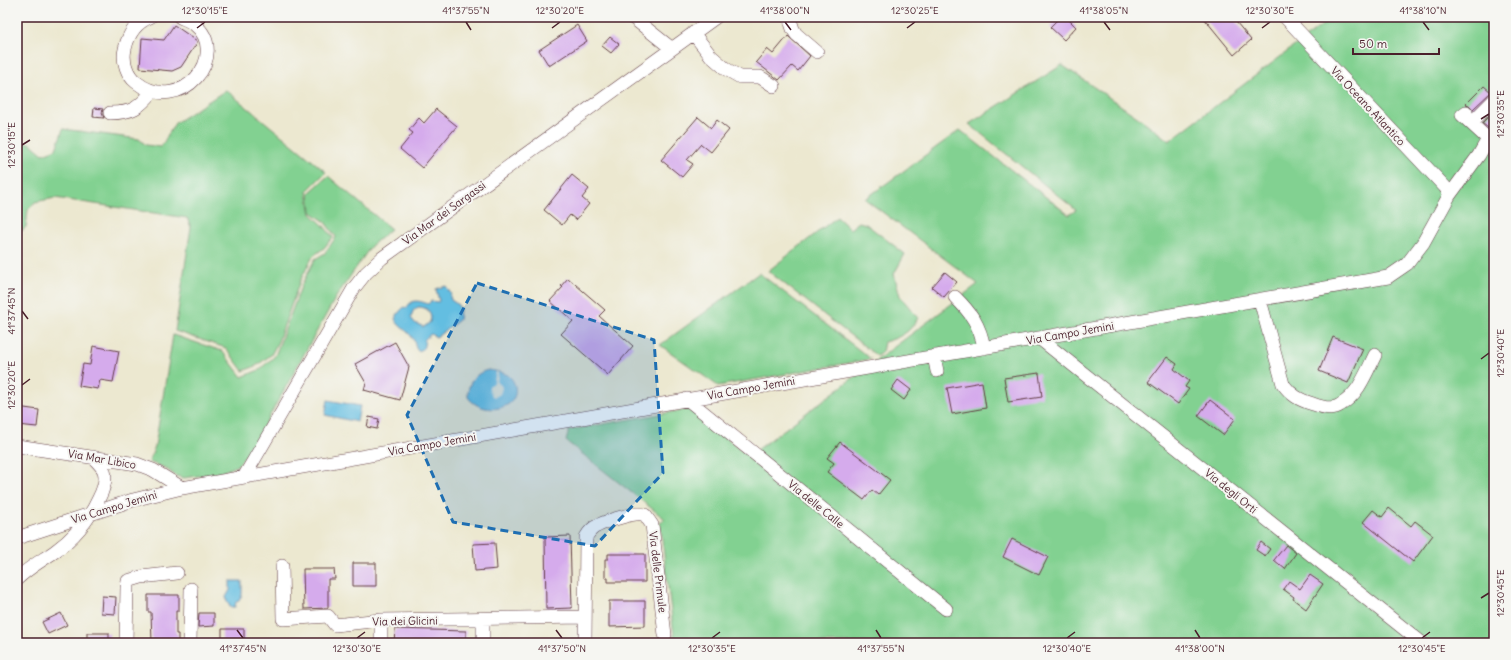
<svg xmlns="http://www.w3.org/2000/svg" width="1511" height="660" font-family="Delius,sans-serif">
  <rect width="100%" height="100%" fill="#f6f6f2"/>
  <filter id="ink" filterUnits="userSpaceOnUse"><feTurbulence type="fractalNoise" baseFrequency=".025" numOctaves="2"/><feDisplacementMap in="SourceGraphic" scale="8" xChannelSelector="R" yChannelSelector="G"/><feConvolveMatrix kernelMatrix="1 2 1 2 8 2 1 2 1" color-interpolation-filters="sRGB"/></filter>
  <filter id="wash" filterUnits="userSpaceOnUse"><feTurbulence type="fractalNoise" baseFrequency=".012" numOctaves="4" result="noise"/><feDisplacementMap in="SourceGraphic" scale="16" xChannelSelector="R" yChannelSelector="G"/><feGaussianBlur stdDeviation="0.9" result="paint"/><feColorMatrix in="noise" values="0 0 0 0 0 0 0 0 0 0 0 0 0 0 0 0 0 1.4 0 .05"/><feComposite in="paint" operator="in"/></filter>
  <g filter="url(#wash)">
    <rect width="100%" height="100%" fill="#ece8d0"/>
    <path fill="#82d191" stroke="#66785e" d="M1333,17H1494V643H675L660,523L665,519L566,441L569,430L689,409L749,456L978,284L865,199L960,130L1069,215L1076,210L969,124L1062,65L1146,123L1169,141Z
      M226,90L326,172L307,191L311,214L323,225L333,237L324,248L313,256L300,281L278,342L271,355L256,366L243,371L226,348L175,331L191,227L187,218L55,198L35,202L28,210L26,227L17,235V143H30L43,154L56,149L63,129L139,139L146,145L161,147L175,123Z
      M328,176L391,229L371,246L336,297L250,451L237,466L219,473L184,478L176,476L165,468L149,462L155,446L173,335L222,351L242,377L259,370L275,356L302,284L315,259L325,253L336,237L324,221L311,212L309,193Z
      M837,217L850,229L859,222L866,224L905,254L894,274L900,296L918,318C910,333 899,338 884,342L882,352L877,356L768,271Z
      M759,273L871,359L718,386L660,345Z"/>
    <path fill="#64bee1" stroke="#576e86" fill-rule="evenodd" d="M446,286L451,294L450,296L451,300L457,304L460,308L459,320L438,336L436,337L431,334C420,343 427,337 423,349L418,351C414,347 416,343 413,339C408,330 399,328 395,319C397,314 400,311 404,307L407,308C411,298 420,301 428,304L431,301L438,302L439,301L436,289ZM418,307C427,307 433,312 430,322L424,327L415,323L411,318L413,311Z
      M488,370C495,371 504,372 509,376C518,384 518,399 507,405C495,412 476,409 468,397C467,383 475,373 488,370Z
      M328,400L360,406L357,422L325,415Z
      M230,581H242V595L239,601L236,602L235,607H230L228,602L227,601L226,597L230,590Z"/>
    <path fill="#ece8d0" d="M496,372H498L497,383L501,385L502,388L500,394L495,397L492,396L489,389V386L494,383Z"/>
    <g id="blocks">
      <path fill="#d5abec" d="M1060,17H1066L1076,27L1064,40L1050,27Z
        M1203,17H1232L1251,40L1234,55Z
        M174,25L197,41V43L181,67L172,71L140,68L142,38L164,40Z
        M577,25L587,41L549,66L539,50Z
        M788,36L810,56L798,71L792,66L779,80L756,62L767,49L773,54Z
        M610,37L619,44L611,53L602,46Z
        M1484,86L1491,92L1473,109L1469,105L1466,104Z
        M94,108L103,109L102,113L104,118L93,117Z
        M436,109L457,126L422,168L400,149L413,133L409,130L419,118L424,123Z
        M1494,111V133L1482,123Z
        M698,117L711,128L717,120L729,130L711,152L701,144L687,160L693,164L682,177L661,160Z
        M572,175L589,189L582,198L589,204L576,220L570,215L562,225L544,210Z
        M945,272L957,282L944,297L932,287Z
        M568,278L605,310L599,316L633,346L608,375L561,334L573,321L550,301L563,287L561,286Z
        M1333,337L1363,349L1348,383L1319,371Z
        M395,342L409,367L400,400L364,390L366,383L355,364Z
        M93,346L119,351L113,382L100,380L98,389L79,386L83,364L90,365Z
        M1167,357L1177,364L1174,369L1189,381L1185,387L1189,389L1178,404L1148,382Z
        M1039,373L1042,397L1008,402L1004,378Z
        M898,380L911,390L904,400L891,390Z
        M982,382L986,408L952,414L947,388Z
        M1210,400L1235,419L1223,435L1198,416Z
        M17,407L39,410L37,427L17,425Z
        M369,417L379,419L377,429L367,427Z
        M840,442L890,480L878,495L872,490L864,500L827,472L834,463L827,458Z
        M1389,508L1411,526L1415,521L1433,535L1413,562L1363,522L1373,510L1382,517Z
        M570,536L572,608L546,609L545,537Z
        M1012,539L1048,557L1039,575L1003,557Z
        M1261,542L1270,549L1265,556L1256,550Z
        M495,543L497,569L475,571L473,544Z
        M1286,545L1296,553L1285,569L1274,560Z
        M608,554H645V582H608V578H605V559H608Z
        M353,563H376V586H353Z
        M303,569H334L335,579H328V608L304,609Z
        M1310,575L1323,584L1306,609L1293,599L1294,597L1283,589L1289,581L1300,589Z
        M148,595H179V611H176V634H178V643H152L151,612H148Z
        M102,596L116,597L115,614L101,613Z
        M609,601H645V626L609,627Z
        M61,613L67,625L48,634L42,622Z
        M199,613H214V626L198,627Z
        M222,629H244V643H222Z
        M395,629L466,631V643H394Z
        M87,633H109V643H87Z"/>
    </g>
  </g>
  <g filter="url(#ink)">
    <use href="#blocks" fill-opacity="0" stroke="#623d44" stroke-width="1"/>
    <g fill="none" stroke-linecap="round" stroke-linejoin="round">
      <defs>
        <path id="minor" d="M150,17C135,23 128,35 125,49C122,61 127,75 136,82C181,118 232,54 194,24C190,21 184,19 180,17
          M632,17L671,48
          M789,17L793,29L796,34L817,52
          M1285,17L1445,187L1449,193V196
          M693,33L711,56L726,69L740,77H760L774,86
          M110,113C132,113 139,108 153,91
          M1471,123L1494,100
          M955,297C971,313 980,325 984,348
          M1260,300L1283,384C1291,395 1299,400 1313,404C1321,407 1333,410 1340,405C1359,394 1366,373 1375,355
          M1039,338L1422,643
          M934,356L937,371
          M687,399L946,609
          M17,446L137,464L153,470L182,488
          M244,477L354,288L366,273L382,258L716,17
          M17,538L133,500L182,488L1388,277L1407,264L1423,243L1449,196L1479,155L1488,139L1462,115L1466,112
          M282,566L283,619L328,616L335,625L381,620L584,617
          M17,579C28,568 41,561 54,552C74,538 89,520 99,498C103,490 107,480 104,471C102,466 96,461 93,457
          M381,620V643
          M126,643L127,587L128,581L141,577L177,573
          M190,643L191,589
          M483,643V619
          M585,643L586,537C589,532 592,528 597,526C606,521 637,511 645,515L652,525L665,635"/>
      </defs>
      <use href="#minor" stroke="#623d44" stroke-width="14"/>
      <use href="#minor" stroke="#fff" stroke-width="13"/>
    </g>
  </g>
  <path fill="#1f6fb2" fill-opacity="0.2" stroke="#1f6fb2" stroke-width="3" stroke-dasharray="8 5" stroke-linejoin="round" d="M477,283L654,340L663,473L595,546L453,522L407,415Z"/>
  <path fill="none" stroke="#4a1f2b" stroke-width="1.5" d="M466,22L471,30M785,22L791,30M1104,22L1110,30M1423,22L1429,30M197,28L205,22M552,28L560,22M907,28L915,22M1262,28L1270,22M1481,119L1489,114M22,145L30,140M22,311L28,319M1481,359L1489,353M22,385L30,379M1481,598L1489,593M237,630L243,638M556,630L562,638M876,630L881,638M1195,630L1200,638M357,638L365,632M712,638L720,632M1067,638L1075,632M1422,638L1430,632"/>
  <g text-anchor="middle" stroke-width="4" stroke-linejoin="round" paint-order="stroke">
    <g font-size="11" fill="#4a1f2b" stroke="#f6f6f2">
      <text transform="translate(1368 106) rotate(47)" y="4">Via Oceano Atlantico</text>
      <text transform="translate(444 213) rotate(-36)" y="4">Via Mar dei Sargassi</text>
      <text transform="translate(1070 333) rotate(-10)" y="4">Via Campo Jemini</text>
      <text transform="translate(751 388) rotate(-10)" y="4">Via Campo Jemini</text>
      <text transform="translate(432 444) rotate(-10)" y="4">Via Campo Jemini</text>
      <text transform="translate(102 459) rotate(10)" y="4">Via Mar Libico</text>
      <text transform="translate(1231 491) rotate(39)" y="4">Via degli Orti</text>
      <text transform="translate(816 504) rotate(39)" y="4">Via delle Calle</text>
      <text transform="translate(114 507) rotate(-17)" y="4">Via Campo Jemini</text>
      <text transform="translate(658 572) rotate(83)" y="4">Via delle Primule</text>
      <text transform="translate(405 621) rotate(-1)" y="4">Via dei Glicini</text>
    </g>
  </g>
  <rect width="1511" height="660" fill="none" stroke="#f6f6f2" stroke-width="44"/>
  <path d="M1353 48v6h86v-6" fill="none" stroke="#4a1f2b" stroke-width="2"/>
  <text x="1359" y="48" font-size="12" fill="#4a1f2b" stroke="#f6f6f2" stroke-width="3" paint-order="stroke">50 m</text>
  <rect x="22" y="22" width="1467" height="616" fill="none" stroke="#4a1f2b" stroke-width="1.5"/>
  <g font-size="10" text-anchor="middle" fill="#4a1f2b">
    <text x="205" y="14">12°30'15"E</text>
    <text x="466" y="14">41°37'55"N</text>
    <text x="560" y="14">12°30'20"E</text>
    <text x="785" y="14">41°38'00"N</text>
    <text x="915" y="14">12°30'25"E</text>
    <text x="1104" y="14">41°38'05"N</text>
    <text x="1270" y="14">12°30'30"E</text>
    <text x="1423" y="14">41°38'10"N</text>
    <text transform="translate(1500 114) rotate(-90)" y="4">12°30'35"E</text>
    <text transform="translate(11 145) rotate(-90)" y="4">12°30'15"E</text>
    <text transform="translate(11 311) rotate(-90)" y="4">41°37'45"N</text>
    <text transform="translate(1500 353) rotate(-90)" y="4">12°30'40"E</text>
    <text transform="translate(11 385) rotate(-90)" y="4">12°30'20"E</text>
    <text transform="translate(1500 593) rotate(-90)" y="4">12°30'45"E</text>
    <text x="243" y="652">41°37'45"N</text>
    <text x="357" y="652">12°30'30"E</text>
    <text x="562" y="652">41°37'50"N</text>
    <text x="712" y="652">12°30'35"E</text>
    <text x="881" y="652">41°37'55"N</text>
    <text x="1067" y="652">12°30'40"E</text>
    <text x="1200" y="652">41°38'00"N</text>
    <text x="1422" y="652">12°30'45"E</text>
  </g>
</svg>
